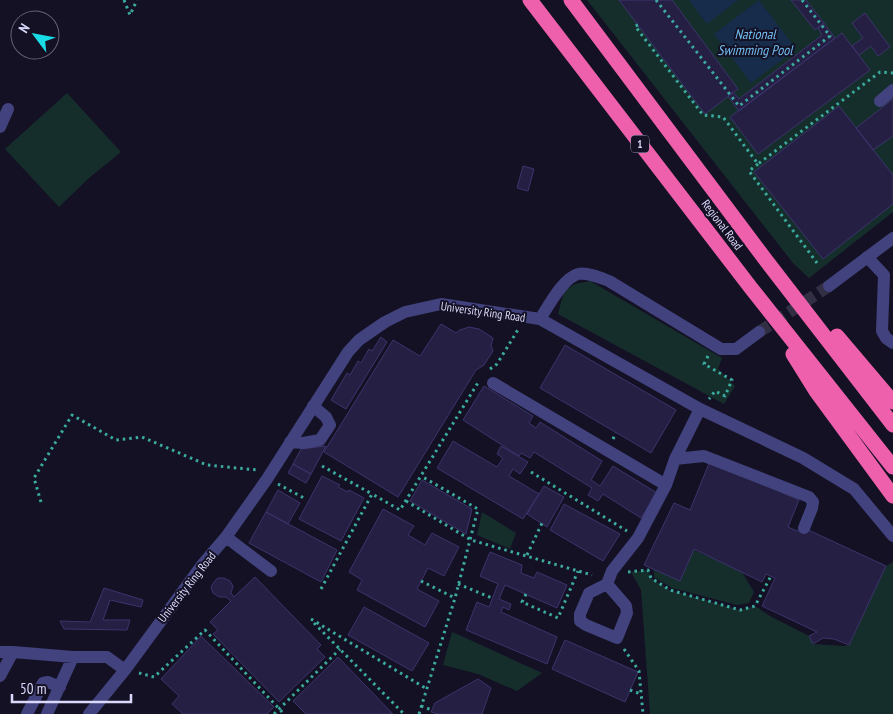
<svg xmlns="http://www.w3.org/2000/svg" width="893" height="714" font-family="'PT Sans Narrow',sans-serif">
  <rect width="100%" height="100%" fill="#141124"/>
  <path fill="#152e2c" d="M587,0H893V212L809,278L793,263Z
    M67,93L121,152L89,178L59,207L5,149Z
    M590,281L722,358L718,369L735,386L724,404L558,314L564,291L575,284Z
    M482,512L516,533L510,549L477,535Z
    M694,550L742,572L754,592L749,603L737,605L672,588L654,577V569L680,581Z
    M893,562V714H650L641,590L631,572L648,570L651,578L670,590L740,610L755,606L770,616L809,636L813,644L844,646L849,645L886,566Z
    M452,632L457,634L542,673L517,691L478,674L443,665Z"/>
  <path fill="#162c4a" d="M689,0H738L707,24Z
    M759,0L796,49L751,83L714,34Z"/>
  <path fill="#251f43" stroke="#3c346d" d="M619,0H672L738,89L705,114Z
    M791,0H806L824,23L815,30Z
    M865,13L890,47L878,56L871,46L859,55L852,46L863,38L852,23Z
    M824,23L835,38L739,111L728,96L733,92L739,99L822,35L818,28Z
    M842,33L870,70L758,154L730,117Z
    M893,99V136L873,150L856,128Z
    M839,106L893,175V204L823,259L754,172Z
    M523,166L534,169L528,191L517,188Z
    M441,324L456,333L460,330L469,327L479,329L493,338L491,346L493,351L484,365L476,370L398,497L324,452L393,340L420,356Z
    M381,337L387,342L346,409L331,400L347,373L350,375L358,361L361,363L369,349L372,351Z
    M565,345L676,410L651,453L540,388Z
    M484,386L533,416L529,423L536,428L540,422L602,461L591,480L600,486L613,466L657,493L641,518L603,494L598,501L588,495L592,488L534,452L530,458L521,453L519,456L463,420Z
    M453,441L497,467L503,458L497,454L501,446L528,462L520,474L513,469L509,476L539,494L523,519L437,468Z
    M326,446L311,474L293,464L301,449Z
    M710,461L799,500L788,527L797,531L804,528L886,566L849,645L834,639L823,638L813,644L809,636L817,632L762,606L775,578L766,574L762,582L694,549L680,581L644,565L674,503L690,510Z
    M293,464L311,474L306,483L288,473Z
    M322,476L340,485L338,487L348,492L349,490L364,498L341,541L299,519Z
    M422,480L472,509L466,534L410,501Z
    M544,486L564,497L547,527L527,514Z
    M278,490L300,503L288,524L266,512Z
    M564,504L620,534L603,561L550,530Z
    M383,509L414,526L408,535L425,545L432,533L459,547L444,576L428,568L417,589L439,601L425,627L357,590L362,580L349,572Z
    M266,512L337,550L321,582L249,543Z
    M490,552L522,565L521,573L534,578L537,572L567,585L557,608L505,585L499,599L511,604L509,610L503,607L501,612L557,637L547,664L466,630L477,602L489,607L498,584L480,576Z
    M255,577L321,645L317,649L325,657L279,702L213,634L218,630L210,622L231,601L226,597H219L213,593L211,587L214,582L218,578H224L230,581L233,586L231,593L234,597Z
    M104,588L143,600L141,607L110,600L103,620H130L127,630L64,629L60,621L90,622Z
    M364,607L429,643L412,671L348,635Z
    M201,636L274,707L267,714H183L172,704L179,696L161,679Z
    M565,640L638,672L625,702L552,669Z
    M338,657L393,714H306L293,701Z
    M478,679L491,688L482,714H438L431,712L435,703Z"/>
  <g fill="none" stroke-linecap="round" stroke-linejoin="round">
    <path stroke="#322f44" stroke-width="12" stroke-dasharray="12 6" stroke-linecap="butt" d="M759,332L829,286"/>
    <path stroke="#3cab9f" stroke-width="3" stroke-dasharray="2.5 4" stroke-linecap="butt" d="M124,0L130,15L137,0
      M656,0L739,106L830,36L802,0
      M638,25L635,26L703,115L723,117L758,164L880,72L893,73
      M758,164L749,171L817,263
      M708,356L704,364L732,380L725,396L715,391L709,399
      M490,369L497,364L519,328
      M613,439L616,433
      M322,466L372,494
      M531,472L627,531
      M278,484L304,498
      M406,501L471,540L592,575
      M41,502L34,478L72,415L116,440L142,437L207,465L257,470
      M527,555L542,523
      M628,572L648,570L651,578L670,590L740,610L755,606L771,576
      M421,581L455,598
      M458,584L492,598
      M321,589L372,494L400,510L479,381
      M526,594L522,602L558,618L578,571
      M311,619L427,689
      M314,623L404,714
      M624,649L639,671L643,714
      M139,673L154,677L205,630L284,714
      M630,690L641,694
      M421,706L432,710
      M274,714L340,649
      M419,714L455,598L478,509L421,476"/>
    <path stroke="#41427e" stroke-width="12" d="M880,101L893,90
      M0,127L8,109
      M867,257L884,275L882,331L886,338L893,343
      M829,286L893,238
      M540,319C548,307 563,278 578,274C587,272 601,278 609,281L721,349H736L759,332
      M493,383L666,485
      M290,442L303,443L320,440L330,425L326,417L313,406
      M675,459L704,456L809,497L813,502L812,508L804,528
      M226,537L271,571
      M607,584L626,606L627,613L617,638L586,625L580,621V614L589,593L607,584L612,571L638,538L666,485L675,459L700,409
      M0,652H13L73,657H107L125,670
      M0,676L13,652
      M27,714L43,683L48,682L60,687
      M47,714L73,657
      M89,714L125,670L202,565L226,537L267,479L348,352L359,340L385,322L405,312L441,304L540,319L700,409L803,458L854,489L893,536"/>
    <path stroke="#ee60ab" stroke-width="15" d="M530,0L751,288L893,467
      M571,0L765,259L893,425
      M837,336L893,402
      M793,354L816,391L893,496"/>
  </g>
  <g text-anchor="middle" stroke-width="4" stroke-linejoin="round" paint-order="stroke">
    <rect fill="#141124" stroke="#9f9dba" stroke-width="1" x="631" y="135.5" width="18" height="17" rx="4"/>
    <g font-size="11" font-weight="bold" fill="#dbd9fb">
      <text x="640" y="148">1</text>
    </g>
    <g font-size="12" fill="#dbd9fb" stroke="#141124">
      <text transform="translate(722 225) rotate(53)" y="4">Regional Road</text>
      <text transform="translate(483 312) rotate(8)" y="4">University Ring Road</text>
      <text transform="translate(187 587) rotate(-52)" y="4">University Ring Road</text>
    </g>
    <g font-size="14" font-style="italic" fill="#72bcf0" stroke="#141124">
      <text x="755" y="39">National<tspan x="755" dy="16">Swimming Pool</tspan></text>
    </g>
  </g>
  <g transform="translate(35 35) rotate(302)"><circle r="24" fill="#141124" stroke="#64617a"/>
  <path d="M0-4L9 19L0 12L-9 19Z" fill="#19dce7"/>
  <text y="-8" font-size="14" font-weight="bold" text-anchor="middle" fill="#dbd9fb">N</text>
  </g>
  <path d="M12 694v8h119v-8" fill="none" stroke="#dbd9fb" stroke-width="2.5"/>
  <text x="20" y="694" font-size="15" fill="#dbd9fb" stroke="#141124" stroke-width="4" paint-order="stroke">50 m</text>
</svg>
